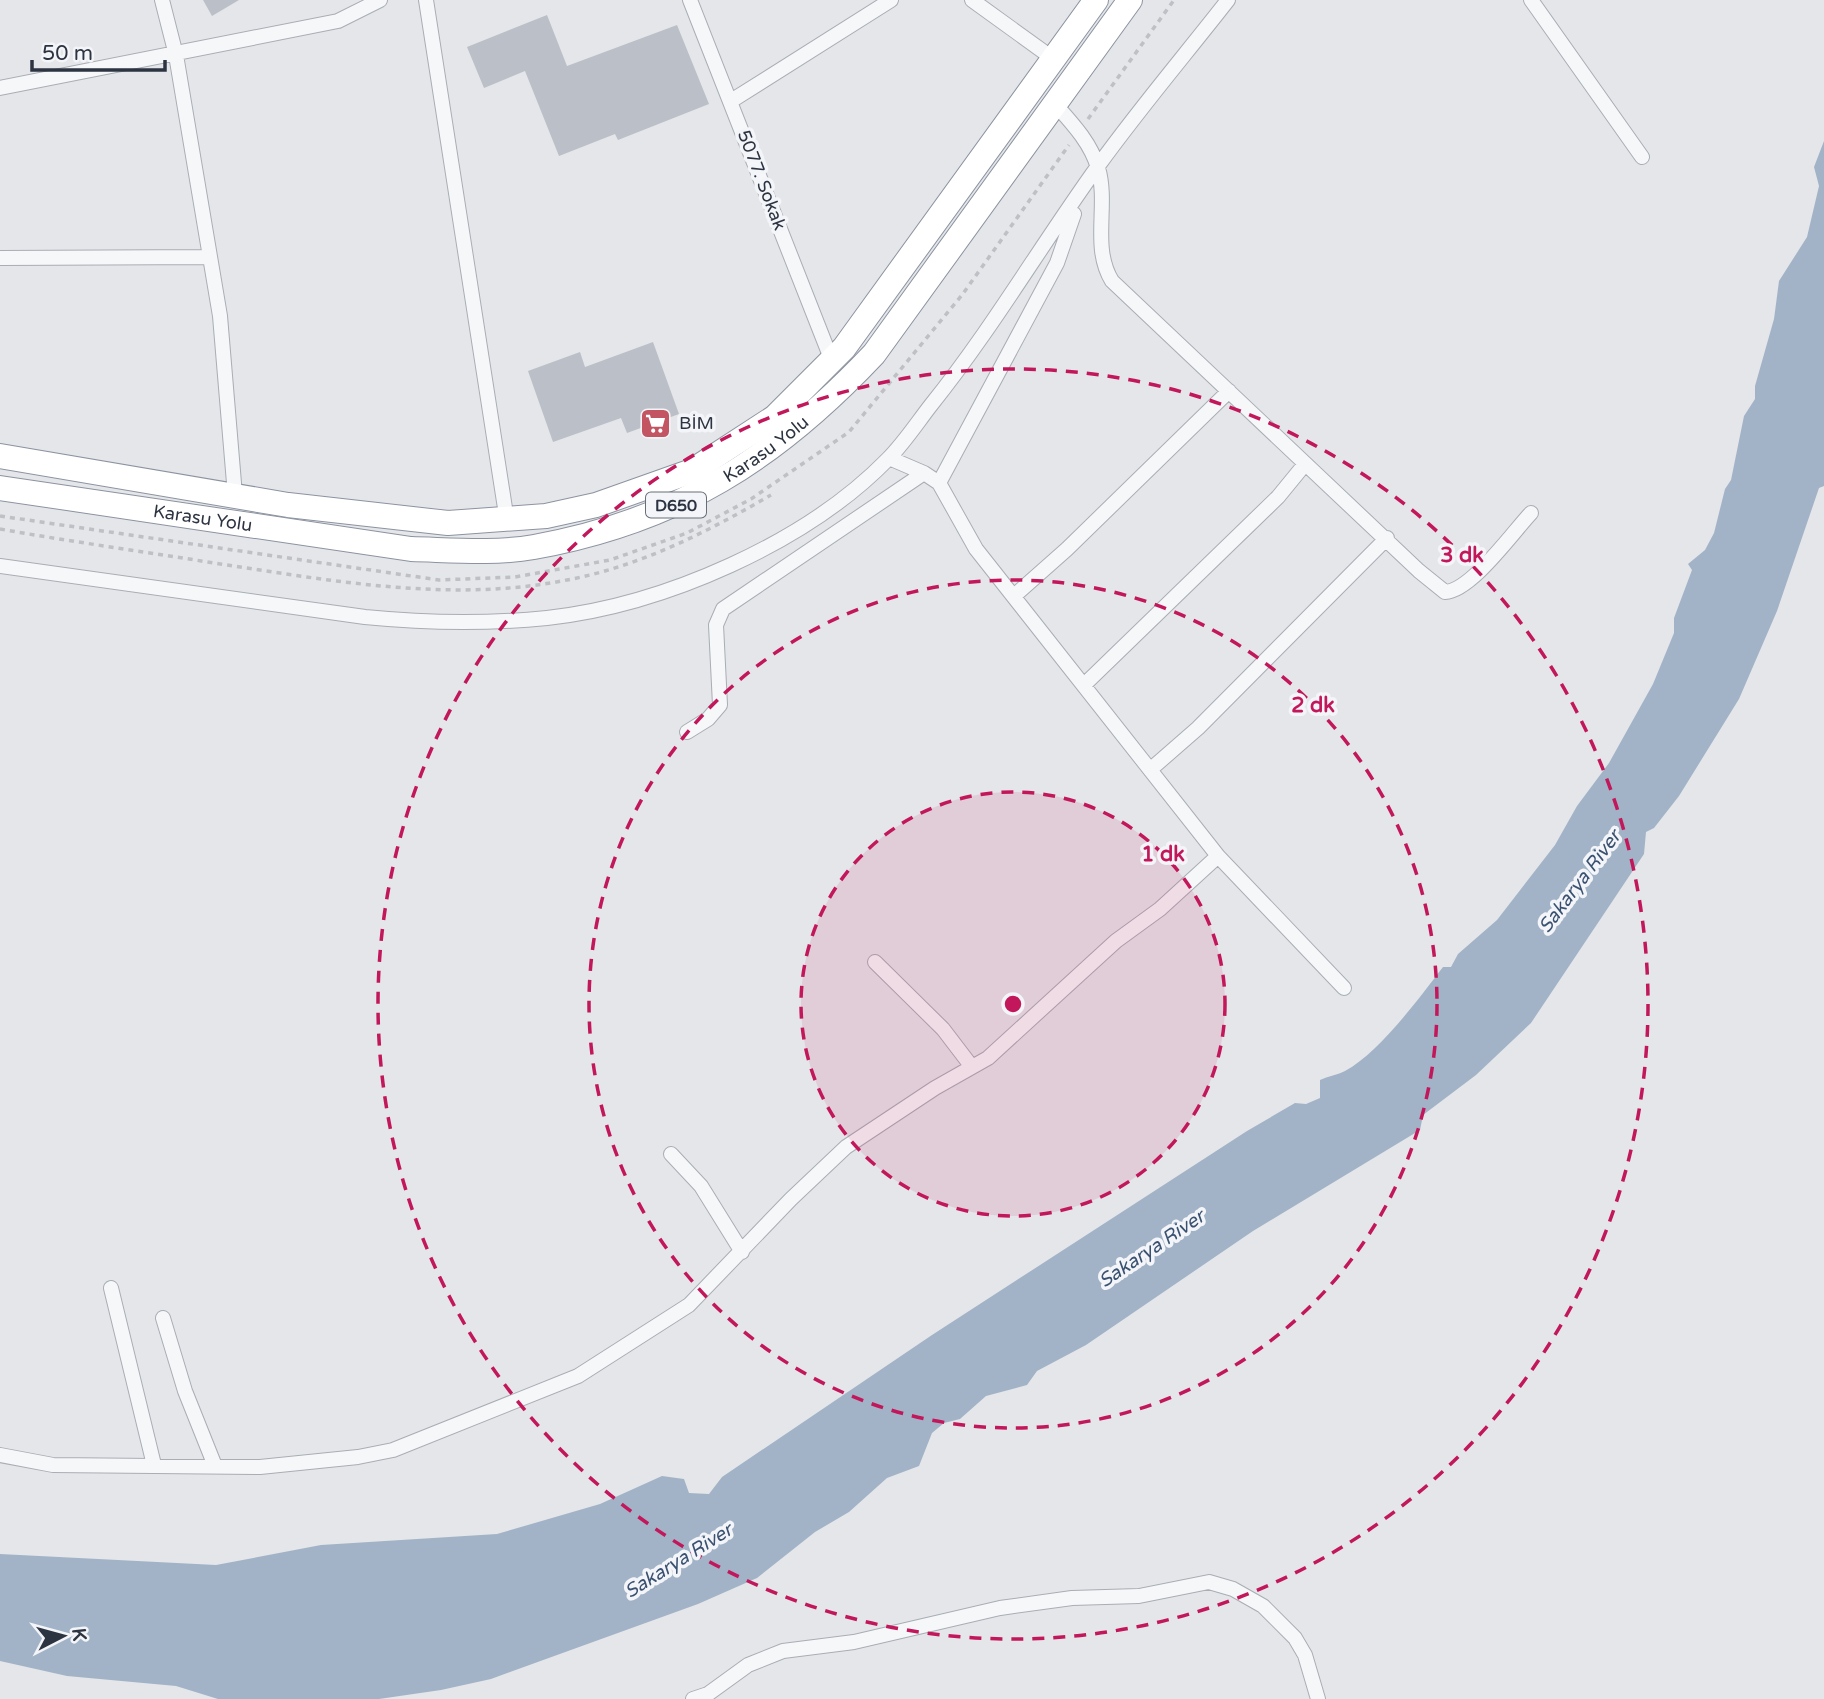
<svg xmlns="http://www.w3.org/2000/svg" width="1824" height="1699" font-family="'Varela Round',sans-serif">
  <rect width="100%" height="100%" fill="#e4e6ea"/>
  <path fill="#a2b3c7" d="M1824,141V486L1819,488L1777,611L1739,699L1679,796L1654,828L1646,832L1644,854L1531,1023L1476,1075L1423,1115L1420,1130L1253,1231L1086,1345L1037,1371L1027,1385L986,1396L960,1419L944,1423L932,1433L919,1466L887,1478L849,1512L815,1532L757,1578L698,1604L491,1679L441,1690L379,1699H218L176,1686L67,1676L0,1661V1554L216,1565L321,1545L497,1534L600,1504L662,1476L684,1479L689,1493L709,1494L722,1477L932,1335L1247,1131L1295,1103L1306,1104L1320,1098V1080C1328,1076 1338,1075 1345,1071C1379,1053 1420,997 1443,967H1451L1458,954L1497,920L1555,845L1577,806L1609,763L1653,684L1674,633V618L1692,570L1688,564L1705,550L1714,533L1725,489L1731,480L1744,416L1755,399V386L1774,319L1779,281L1807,237L1819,186L1814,167Z"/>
  <path fill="#bbbfc7" d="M203,0H239L212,16Z
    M547,15L567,66L677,25L709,104L618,140L615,134L559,156L525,71L484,88L467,47Z
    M653,342L679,414L627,433L621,418L553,442L528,371L580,352L585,367Z"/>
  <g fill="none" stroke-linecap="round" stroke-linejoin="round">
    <defs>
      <path id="minor" d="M162,0L176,55L220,316L235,495
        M426,0L507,521
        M690,0L832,361
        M972,0L1055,60
        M1531,0L1642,157
        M0,88L338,21L380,0
        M731,101L891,0
        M1055,104C1072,123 1091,143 1098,168C1109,205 1091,247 1112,281L1419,571L1445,592C1471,591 1513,532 1531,513
        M0,258L210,257
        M939,483L1057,263L1074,214
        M0,566L365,617C426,623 486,624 547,618C664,605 806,543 888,459C904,443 917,423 931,405C992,329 1041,245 1098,166C1139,109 1185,55 1228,0
        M1014,596L1067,549L1229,391
        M1085,684L1278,497L1305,464
        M687,732L708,719L720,705L716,625L723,609L924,473
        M1151,769L1198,728L1387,538
        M1218,856L1344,988
        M875,962L943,1029L972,1067
        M671,1154L701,1186L742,1252
        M111,1288L154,1465
        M163,1318L185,1391L215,1466
        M0,1455L53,1465L260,1467L358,1457L393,1450L578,1376L689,1305L791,1199L846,1147L935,1088L988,1058L1116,941L1160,909L1218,856L976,549L939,483L924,473L889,458
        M693,1699L708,1694L748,1665L783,1651L854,1642L1000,1608L1072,1598L1139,1596L1209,1582L1233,1589L1263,1606L1295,1638L1305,1655L1318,1699"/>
      <g id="trunk">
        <path d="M0,456L288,505L448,523L546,516L596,505L692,471L775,417L844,348L1096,0"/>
        <path id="s1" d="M0,488L411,549C451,550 494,554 534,547C678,521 775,459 874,354L1130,0"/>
      </g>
    </defs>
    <use href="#minor" stroke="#a9adb4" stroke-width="16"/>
    <use href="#trunk" stroke="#8c93a0" stroke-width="26"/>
    <path stroke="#bec0c5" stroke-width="3.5" stroke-dasharray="5 5" stroke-linecap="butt" d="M1088,119L1174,0
      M0,516L439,580L515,577L610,560L687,533L751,499L849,432L962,295L1069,145
      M0,529C73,542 147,552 220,564C334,581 452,603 567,580C641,566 707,532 771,495"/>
    <use href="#minor" stroke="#f6f7f9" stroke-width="14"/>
    <use href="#trunk" stroke="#fff" stroke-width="24"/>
  </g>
  <circle cx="1013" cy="1004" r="212" fill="#c2185b" fill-opacity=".12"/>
  <g fill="none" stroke="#c2185b" stroke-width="3.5" stroke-dasharray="12 9">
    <circle cx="1013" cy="1004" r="212"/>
    <circle cx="1013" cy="1004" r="424"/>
    <circle cx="1013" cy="1004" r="635"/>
  </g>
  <defs>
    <symbol id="supermarket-square" viewBox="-11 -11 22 22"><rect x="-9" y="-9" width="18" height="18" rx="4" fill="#c35562" stroke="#f3f5f8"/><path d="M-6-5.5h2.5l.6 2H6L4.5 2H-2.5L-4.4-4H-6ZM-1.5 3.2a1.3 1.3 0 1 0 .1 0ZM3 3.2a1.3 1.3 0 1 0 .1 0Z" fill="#fff"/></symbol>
  </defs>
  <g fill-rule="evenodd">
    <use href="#supermarket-square" x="638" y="406" width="35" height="35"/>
  </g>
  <g text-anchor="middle" stroke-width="7" stroke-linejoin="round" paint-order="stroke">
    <rect fill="#f3f5f8" stroke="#686e78" stroke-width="2" x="646" y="492.5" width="60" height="25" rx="5"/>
    <g font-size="16" font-weight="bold" fill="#2d3441">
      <text x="676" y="511">D650</text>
    </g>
    <g font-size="18" fill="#2d3441" stroke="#f3f5f8">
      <text transform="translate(762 180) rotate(69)" y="6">5077. Sokak</text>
      <text dy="6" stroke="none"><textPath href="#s1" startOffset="793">Karasu Yolu</textPath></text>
      <text dy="6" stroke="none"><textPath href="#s1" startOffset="205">Karasu Yolu</textPath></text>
    </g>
    <g font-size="18" fill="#2d3441" stroke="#f3f5f8" text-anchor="start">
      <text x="679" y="429">BİM</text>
    </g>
    <g font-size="19" font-style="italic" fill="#3a5172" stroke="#f3f5f8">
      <text transform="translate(1579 881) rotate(-53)" y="7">Sakarya River</text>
      <text transform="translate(1151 1248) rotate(-34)" y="7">Sakarya River</text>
      <text transform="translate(678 1560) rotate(-32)" y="7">Sakarya River</text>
    </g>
  </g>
  <circle cx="1013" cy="1004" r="10" fill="#c2185b" stroke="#f3f5f8" stroke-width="3.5"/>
  <g font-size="21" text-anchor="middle" font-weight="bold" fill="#c2185b" stroke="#f3f5f8" stroke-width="7" stroke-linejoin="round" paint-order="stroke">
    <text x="1462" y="562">3 dk</text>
    <text x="1313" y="712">2 dk</text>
    <text x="1163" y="861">1 dk</text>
  </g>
  <g transform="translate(63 1636) rotate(84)" stroke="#f3f5f8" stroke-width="5" paint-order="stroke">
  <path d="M0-5L12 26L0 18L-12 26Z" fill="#2d3441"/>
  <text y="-10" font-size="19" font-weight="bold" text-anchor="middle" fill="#2d3441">K</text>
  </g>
  <path d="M32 60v10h133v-10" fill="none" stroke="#2d3441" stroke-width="3.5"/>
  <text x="42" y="60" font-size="21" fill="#2d3441" stroke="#f3f5f8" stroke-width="5" paint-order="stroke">50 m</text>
</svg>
